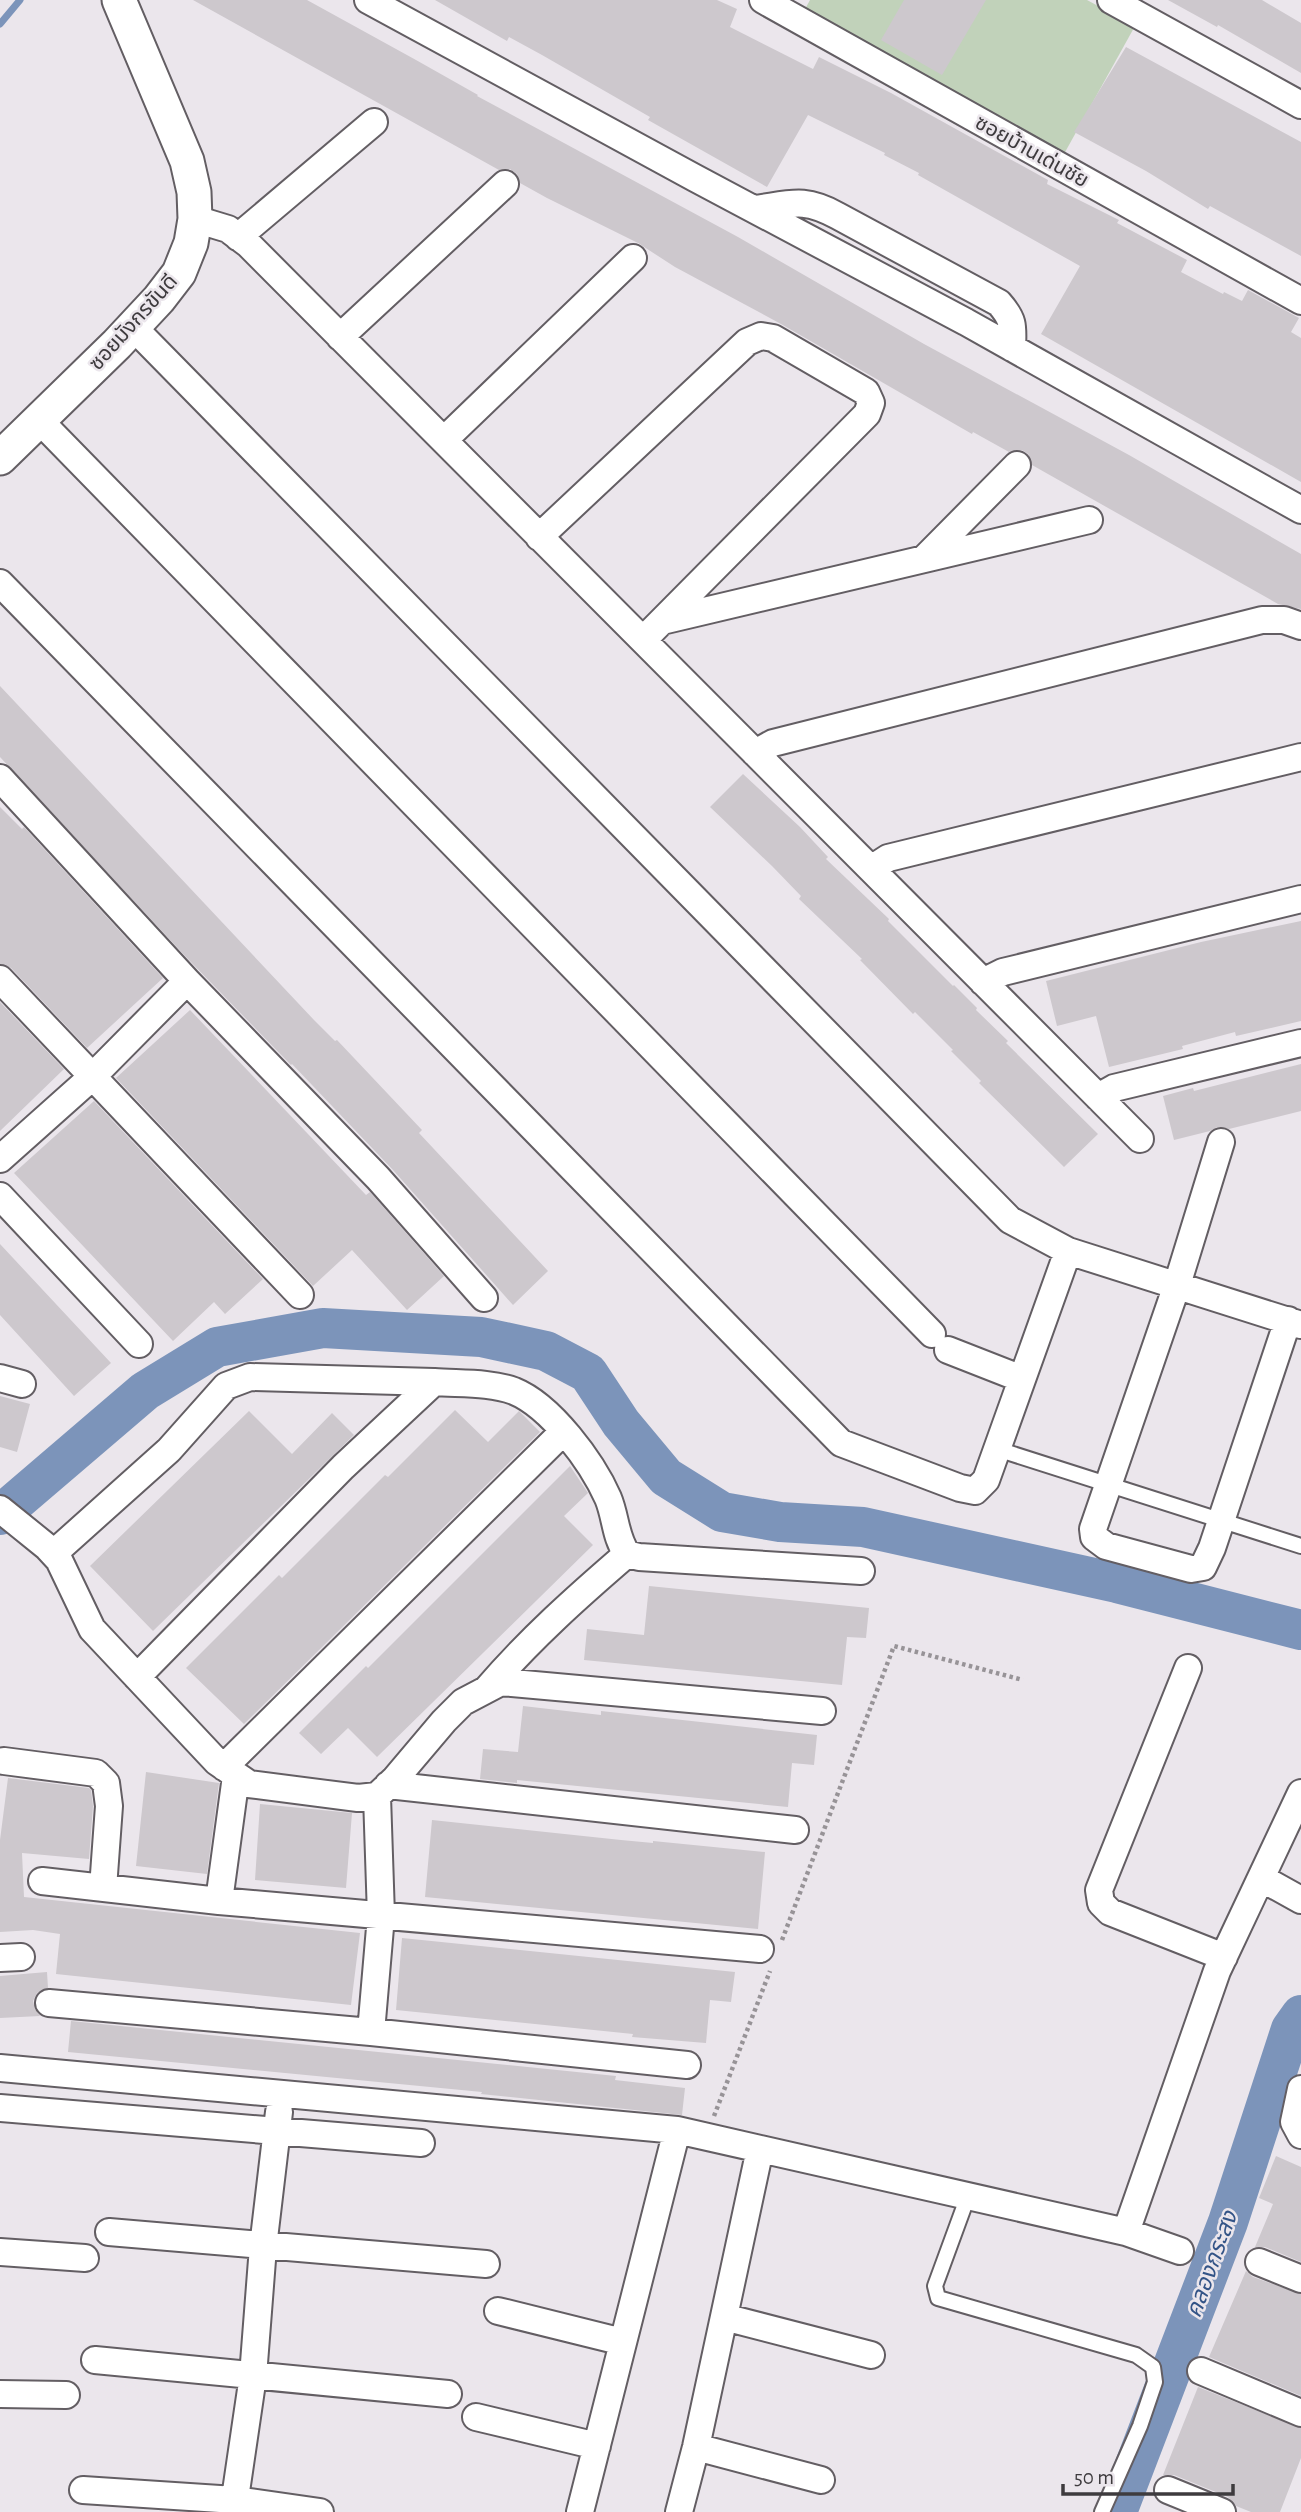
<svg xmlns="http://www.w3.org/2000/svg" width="1301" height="2512" font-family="'Alegreya Sans','Noto Sans Thai',sans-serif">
  <rect width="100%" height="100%" fill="#ebe6ec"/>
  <path fill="#c1d2ba" d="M810,0H1087L1135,26L1064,154L804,11Z"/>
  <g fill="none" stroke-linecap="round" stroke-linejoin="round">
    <path stroke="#7c94ba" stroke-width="7" d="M0,24L20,0"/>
    <path stroke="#7c94ba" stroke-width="40" d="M0,1515L145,1391L217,1347L323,1328L481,1337L546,1351L588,1373L621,1423L666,1477L722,1512L780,1522L863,1527L1117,1583L1301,1630
      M1117,2512L1228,2222L1291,2029L1301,2015"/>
  </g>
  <path fill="#cdc8cd" d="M193,0H307L416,60L478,95L477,96L738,237L924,344L1129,455L1301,554V609L1278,604L1032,465L1028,454L1022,450L1009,452L973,432L972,434L781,324L675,267L638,243L547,198L520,183L517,174L510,169L499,170Z
    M435,0H717L737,9L730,27L813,69L819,57L891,93L1048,180L1047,184L1119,220L1117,223L1187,260L1181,272L1223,294L1224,292L1242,301L1248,290L1299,318L1291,332L1301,338V482L1041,334L1080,266L918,175L919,173L884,155L885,153L808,115L767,187L648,120L650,117L542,55L509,37L507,41Z
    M904,0H986L942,75L881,40Z
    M1168,0H1262L1301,23V73L1218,25L1217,27Z
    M1126,47L1301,142V256L1210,206L1208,209L1146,171L1074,132Z
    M0,686L314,1020L335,1041L337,1040L422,1130L419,1133L548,1271L513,1305L393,1170L292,1064L291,1065L186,957L0,757Z
    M743,774L800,827L828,857L826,859L889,919L888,921L953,986L954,985L977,1008L976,1010L1008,1041L1006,1043L1098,1134L1064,1167L979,1083L981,1081L951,1051L953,1050L915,1012L913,1014L860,960L862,959L799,899L801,896L772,866L710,807Z
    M0,807L22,829L24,827L163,978L87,1048L11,968L0,964Z
    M1301,921V1021L1236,1036L1235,1032L1182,1046L1183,1049L1109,1067L1096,1016L1057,1026L1046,981L1201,942Z
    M0,1002L64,1069L0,1131Z
    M190,1010L366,1195L370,1192L444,1276L407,1310L352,1250L313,1286L116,1078Z
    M1301,1064V1111L1229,1129L1217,1127L1210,1131L1174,1140L1163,1096L1193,1088L1194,1091Z
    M94,1101L263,1279L225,1314L214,1302L173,1341L14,1173Z
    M0,1244L111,1363L74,1396L0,1315Z
    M0,1396L30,1404L17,1452L0,1447Z
    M455,1410L488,1442L519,1411L540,1432L244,1724L186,1668L279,1575L282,1578L385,1475L388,1477Z
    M249,1411L292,1454L332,1413L354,1435L153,1631L90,1566Z
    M570,1466L588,1493L564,1516L593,1545L377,1757L348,1728L321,1754L299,1733L366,1666L368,1668Z
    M649,1586L869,1608L866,1638L847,1637L842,1685L584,1660L587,1629L644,1635Z
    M523,1706L601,1715V1711L817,1735L814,1765L792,1763L788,1807L517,1780V1783L480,1779L483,1749L518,1752Z
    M146,1772L219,1783L207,1874L136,1866Z
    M8,1778L89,1788L91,1790L93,1806L89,1859L22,1853L24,1897L360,1933L351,2005L56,1974L60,1934L33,1930L0,1932V1840Z
    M260,1804L352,1813L346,1888L255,1880Z
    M432,1820L621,1840L653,1843V1841L765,1852L758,1929L425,1897Z
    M402,1938L735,1972L731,2002L710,2000L706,2043L632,2037L633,2034L396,2010Z
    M47,1972L48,1988L37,1993L33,2001L35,2009L40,2016L0,2018V1976Z
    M71,2021L616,2076L615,2080L685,2088L682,2115L481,2094L482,2092L68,2052Z
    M1276,2156L1301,2167V2262L1265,2247H1255L1273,2204L1259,2198Z
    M1246,2271L1253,2277L1301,2294V2396L1209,2357Z
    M1198,2387L1301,2428V2458L1280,2512H1251L1236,2506L1228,2497L1174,2475H1163Z"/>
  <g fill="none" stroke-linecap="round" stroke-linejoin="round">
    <defs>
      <path id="service" d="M997,1449L1301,1546
        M968,2196L935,2286L938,2298L1136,2355L1153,2367L1155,2382L1140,2426L1102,2512"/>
      <path id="minor" d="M368,0L695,178L966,322L1301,510
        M763,0L1301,301
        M1111,0L1301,105
        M755,209C791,204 804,197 838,216L999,303C1014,320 1013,326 1012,348
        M195,219L228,229L248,244L1140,1139
        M238,237L374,122
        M133,327L1010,1220L1068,1251L1301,1325
        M340,337L505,184
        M39,420L932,1334
        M444,440L633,258
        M539,537L747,342L761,336L773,338L866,392L871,403L867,414L643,640
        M925,558L1017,465
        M0,583L841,1443L960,1488L975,1491L986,1480L1068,1251
        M662,621L1089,520
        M755,753L773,743L1262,620H1284L1301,626
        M0,778L187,981L378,1178L484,1298
        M871,869L888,858L1301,757
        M0,979L300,1295
        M983,982L1003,972L1301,899
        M1098,1097L1114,1088L1301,1043
        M1221,1142L1177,1285L1093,1529L1094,1537L1106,1546L1191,1569L1203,1567L1212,1548L1288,1320
        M0,1159L92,1077L187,981
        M0,1196L139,1344
        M948,1350L1022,1379
        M0,1378L22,1384
        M0,1509L47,1547L59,1560L92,1629L217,1762L249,1784L358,1798L377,1796L395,1779L444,1721L463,1702L501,1682L822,1711
        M54,1553L169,1450L226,1386L250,1377L434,1382
        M1188,1668L1099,1890L1101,1903L1110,1912L1224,1957
        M137,1677L343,1467L434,1382C459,1384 490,1382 514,1391C551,1406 592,1462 608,1498C616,1517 615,1537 627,1554L639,1557L861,1571
        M487,1689C530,1639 577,1597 627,1554
        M4,1761L96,1773L106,1783L109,1806L103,1888
        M224,1767L563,1432
        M388,1785L795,1830
        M1261,1878L1301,1900
        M42,1881L219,1901L760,1949
        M219,1901L236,1776
        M0,1958L21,1957
        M49,2003L371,2032L687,2065
        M371,2032L381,1916L377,1796
        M0,2068L677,2130L1126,2232L1180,2251
        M1301,2089L1294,2122L1301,2135
        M0,2108L421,2143
        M109,2232L486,2264
        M1126,2232L1217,1971L1301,1793
        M0,2252L85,2258
        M1259,2262L1301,2279
        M498,2311L623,2342
        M724,2317L871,2355
        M95,2360L448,2394
        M1201,2371L1301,2413
        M0,2394L66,2395
        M476,2417L597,2446
        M696,2447L821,2480
        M83,2490L235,2500L320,2512
        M1168,2490L1222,2512
        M233,2512L253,2376L263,2247L279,2112
        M580,2512L677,2130
        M679,2512L696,2447L760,2149"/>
      <path id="tertiary" d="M0,458L117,344L159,299L179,273L191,243L195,219L194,192L187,161L119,0"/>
    </defs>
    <use href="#service" stroke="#635e63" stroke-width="18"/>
    <use href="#minor" stroke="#635e63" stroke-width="30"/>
    <use href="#tertiary" stroke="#635e63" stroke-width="37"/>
    <path stroke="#979397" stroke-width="4.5" stroke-dasharray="3.5 3.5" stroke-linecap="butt" d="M782,1940L894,1646L1023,1680
      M714,2116L770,1971"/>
    <use href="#service" stroke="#fff" stroke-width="14"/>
    <use href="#minor" stroke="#fff" stroke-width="26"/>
    <use href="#tertiary" stroke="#fff" stroke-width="33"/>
  </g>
  <g text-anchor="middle" stroke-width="5" stroke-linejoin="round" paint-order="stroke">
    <g font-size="21" fill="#3e3b3e" stroke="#ebe6ec">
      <text transform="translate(1032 151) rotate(29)" y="7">ซอยบ้านเด่นชัย</text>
      <text transform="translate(133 322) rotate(-48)" y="7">ซอยมังกรขันดี</text>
    </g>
    <g font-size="23" font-style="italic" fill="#335487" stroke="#ebe6ec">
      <text transform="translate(1211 2264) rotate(-70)" y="8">คลองกระสง</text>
    </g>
  </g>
  <path d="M1063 2484v10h170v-10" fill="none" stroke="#3e3b3e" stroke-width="3.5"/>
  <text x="1074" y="2484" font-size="21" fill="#3e3b3e" stroke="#ebe6ec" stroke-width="5" paint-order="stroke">50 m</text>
</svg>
